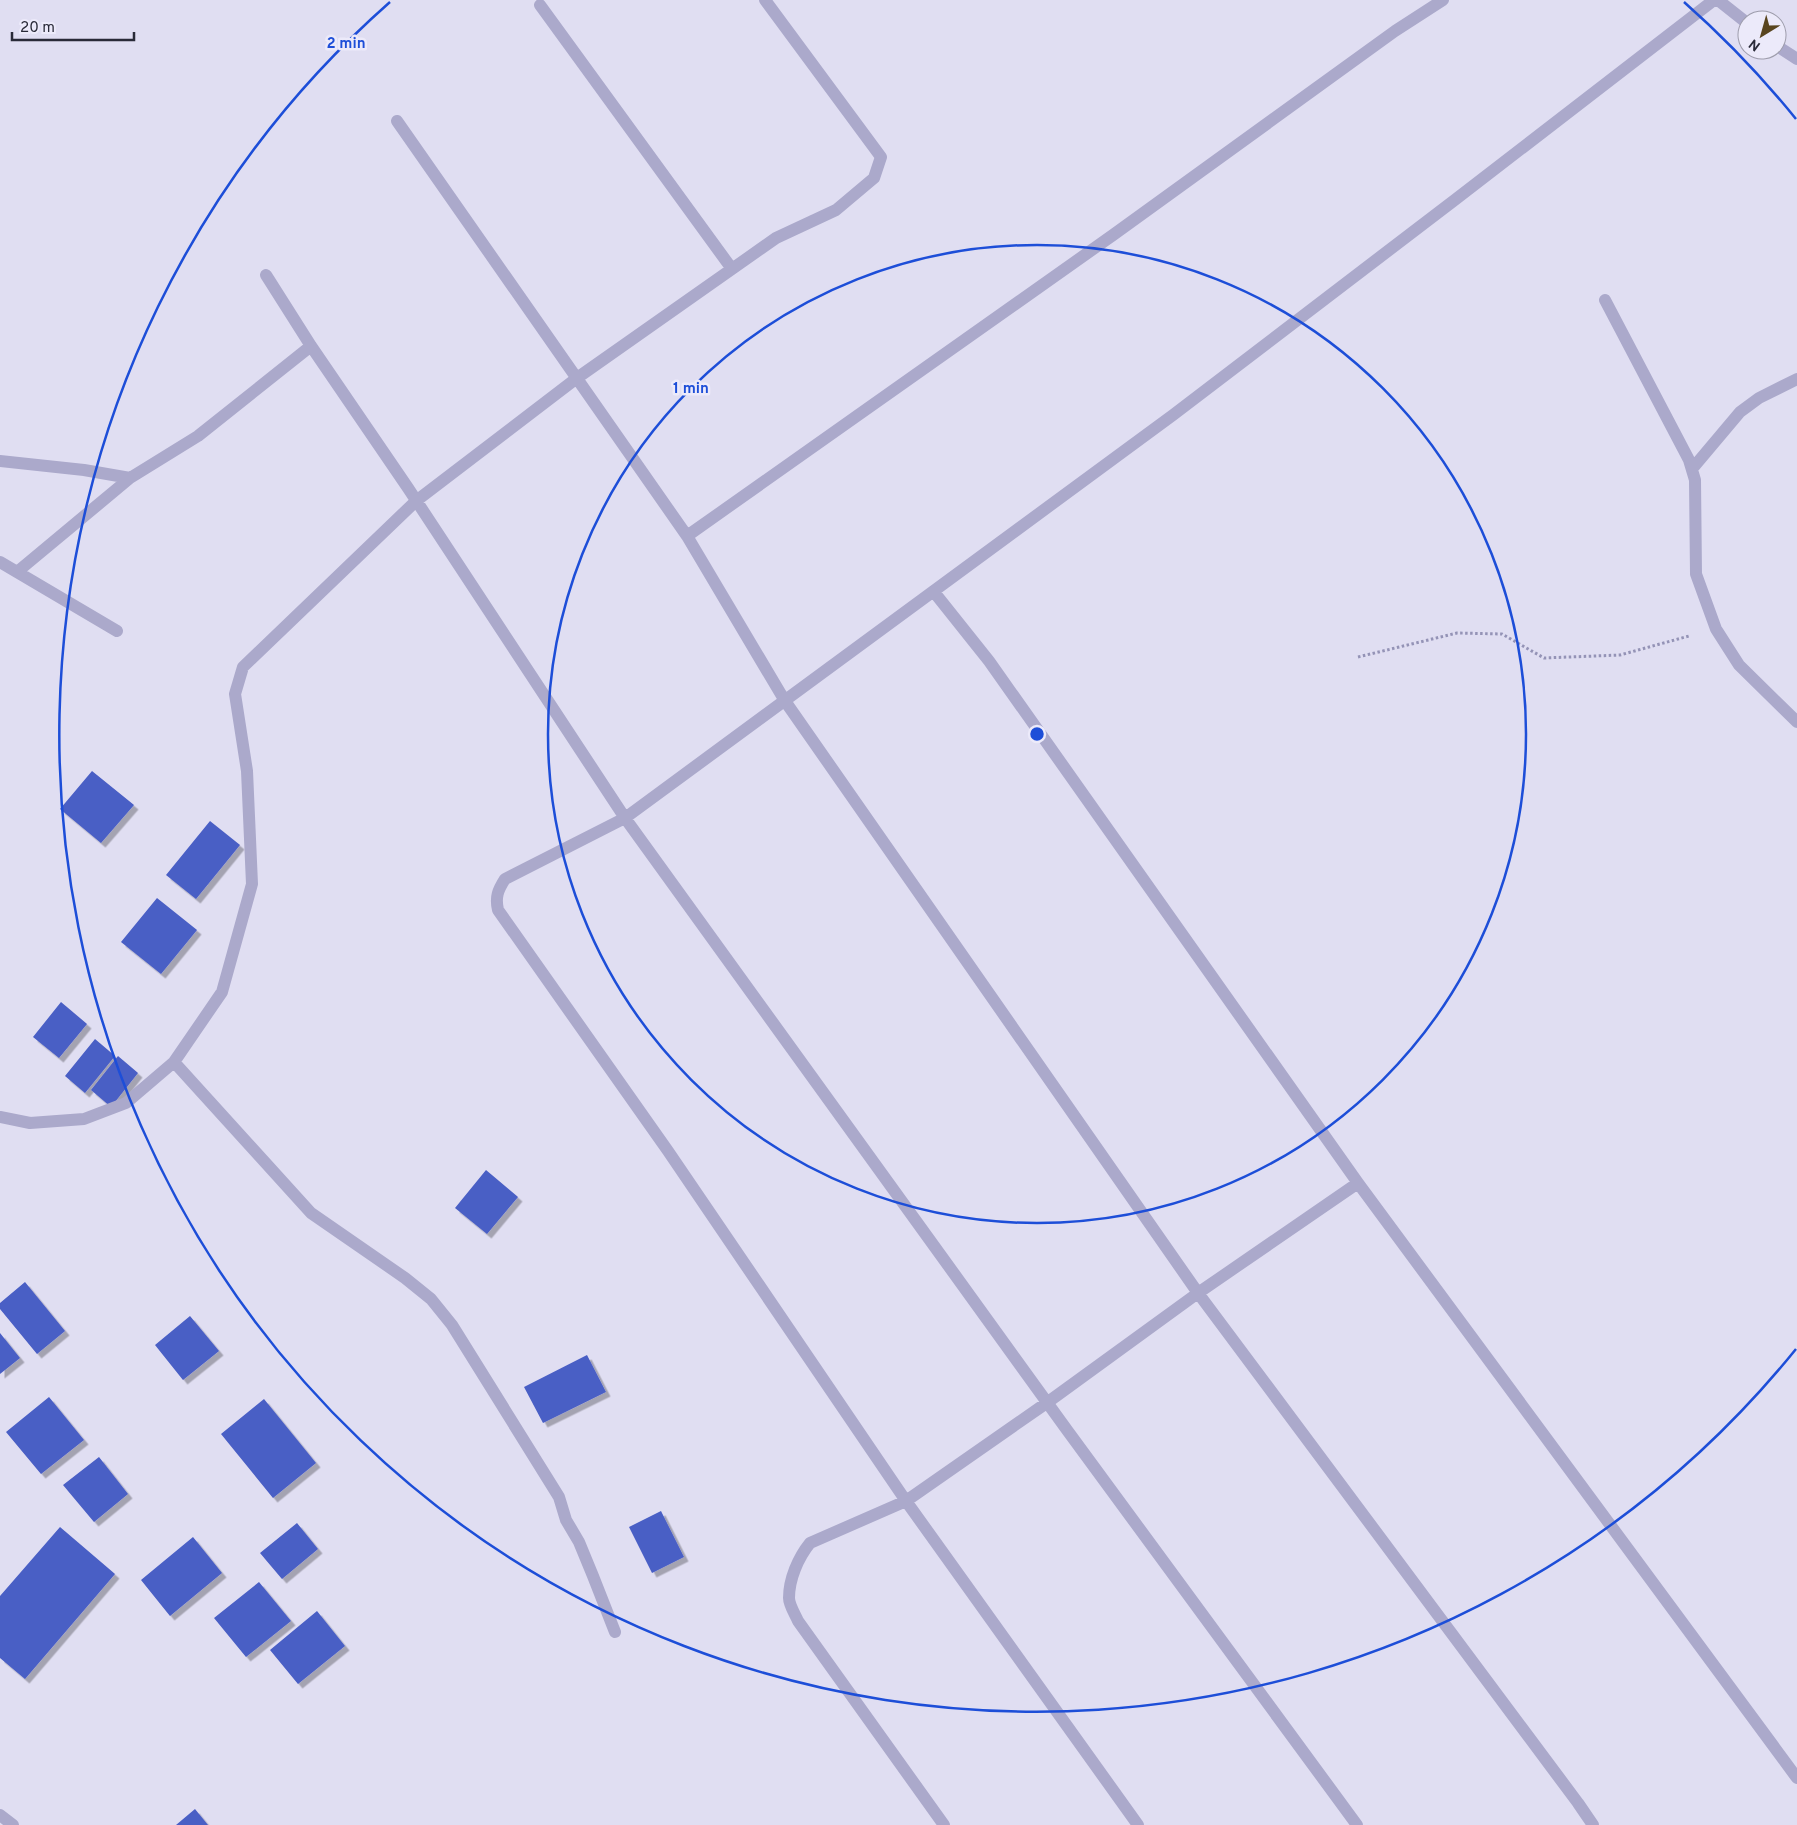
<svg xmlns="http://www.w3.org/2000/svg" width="1797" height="1825" font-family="Overpass,sans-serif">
  <defs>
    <filter id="shadow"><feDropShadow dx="4.5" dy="4.5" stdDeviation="0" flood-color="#0004"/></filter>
  </defs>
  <rect width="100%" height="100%" fill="#e0def2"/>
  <path fill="#495ec5" filter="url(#shadow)" d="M92,771L134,805L101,843L60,809Z
    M210,821L240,845L196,899L166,875Z
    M157,898L197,930L161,974L121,942Z
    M61,1002L87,1024L59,1058L33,1037Z
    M95,1039L115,1056L85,1093L65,1076Z
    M118,1056L138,1073L111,1107L91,1090Z
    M486,1170L518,1197L487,1234L455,1208Z
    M25,1282L65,1331L37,1354L0,1309V1303Z
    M190,1316L219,1351L183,1380L155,1345Z
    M0,1333L20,1358L0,1374Z
    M587,1355L606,1392L543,1423L524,1387Z
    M49,1397L84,1440L41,1474L6,1432Z
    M264,1399L316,1463L273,1498L221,1434Z
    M99,1457L128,1494L94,1522L63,1485Z
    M661,1511L684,1557L652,1573L629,1527Z
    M297,1523L318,1549L282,1579L260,1553Z
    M60,1527L115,1574L25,1679L0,1658V1596Z
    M193,1537L222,1573L170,1616L141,1580Z
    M259,1582L291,1621L246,1657L214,1618Z
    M317,1611L345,1646L298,1684L270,1650Z
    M195,1809L208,1825H176Z"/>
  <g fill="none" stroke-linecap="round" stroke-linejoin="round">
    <path stroke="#9493b6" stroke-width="3" stroke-dasharray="2.5 2.5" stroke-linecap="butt" d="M1358,657L1457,633L1502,634L1544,658L1620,655L1689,636"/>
    <path stroke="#aba9cb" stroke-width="12" d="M1718,0L1747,23
      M540,5L732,269
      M1777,46L1797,59
      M397,121L687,536L785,701L1198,1293L1578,1803L1593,1825
      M266,275L311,346L408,488L625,818L1067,1430L1357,1825
      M1605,300L1689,460L1695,480L1696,574L1716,629L1739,665L1797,722
      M0,461L84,470L130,478L198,436L311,346
      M1692,469L1740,412L1759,398L1797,379
      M687,536L1113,235L1395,31L1443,0
      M0,562L117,631
      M17,572L130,478
      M934,592L989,661L1358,1183L1797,1778
      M174,1062L222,992L252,884L247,771L235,694L243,667L416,501L577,378L776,238L836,210L874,178L881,157L765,0
      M0,1117L30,1123L84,1119L126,1103L174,1062L311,1213L405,1278L431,1299L452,1325L559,1497L566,1520L579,1542L593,1576L615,1632
      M0,1815L13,1825
      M944,1825L798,1621C795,1614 789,1605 789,1598C789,1579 798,1558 810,1543L906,1501L1048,1402L1198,1293L1358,1183
      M1138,1825L906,1501L668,1151L498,910C495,897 498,890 505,879L625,818L1173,415L1456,199L1714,0"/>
  </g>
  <g fill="none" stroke="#1d4ed8" stroke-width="2.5">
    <circle cx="1037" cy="734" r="489"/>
    <path d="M1796 1349A977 977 0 1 1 390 2M1684 2A977 977 0 0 1 1796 119"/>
  </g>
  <circle cx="1037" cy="734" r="8" fill="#1d4ed8" stroke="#eceafa" stroke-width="2.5"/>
  <g font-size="15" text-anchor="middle" font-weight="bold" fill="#1d4ed8" stroke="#eceafa" stroke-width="5" stroke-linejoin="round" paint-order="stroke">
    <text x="346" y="48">2 min</text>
    <text x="691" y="393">1 min</text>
  </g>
  <g transform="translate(1762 35) rotate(217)"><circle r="24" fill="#eceafa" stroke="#9e9dac"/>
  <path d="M0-4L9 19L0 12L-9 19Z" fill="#59451f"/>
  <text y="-8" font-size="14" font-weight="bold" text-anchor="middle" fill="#292a38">N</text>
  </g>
  <path d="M12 32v8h122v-8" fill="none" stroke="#292a38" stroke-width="2.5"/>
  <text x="20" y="32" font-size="15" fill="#292a38" stroke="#eceafa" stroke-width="4" paint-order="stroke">20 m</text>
</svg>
